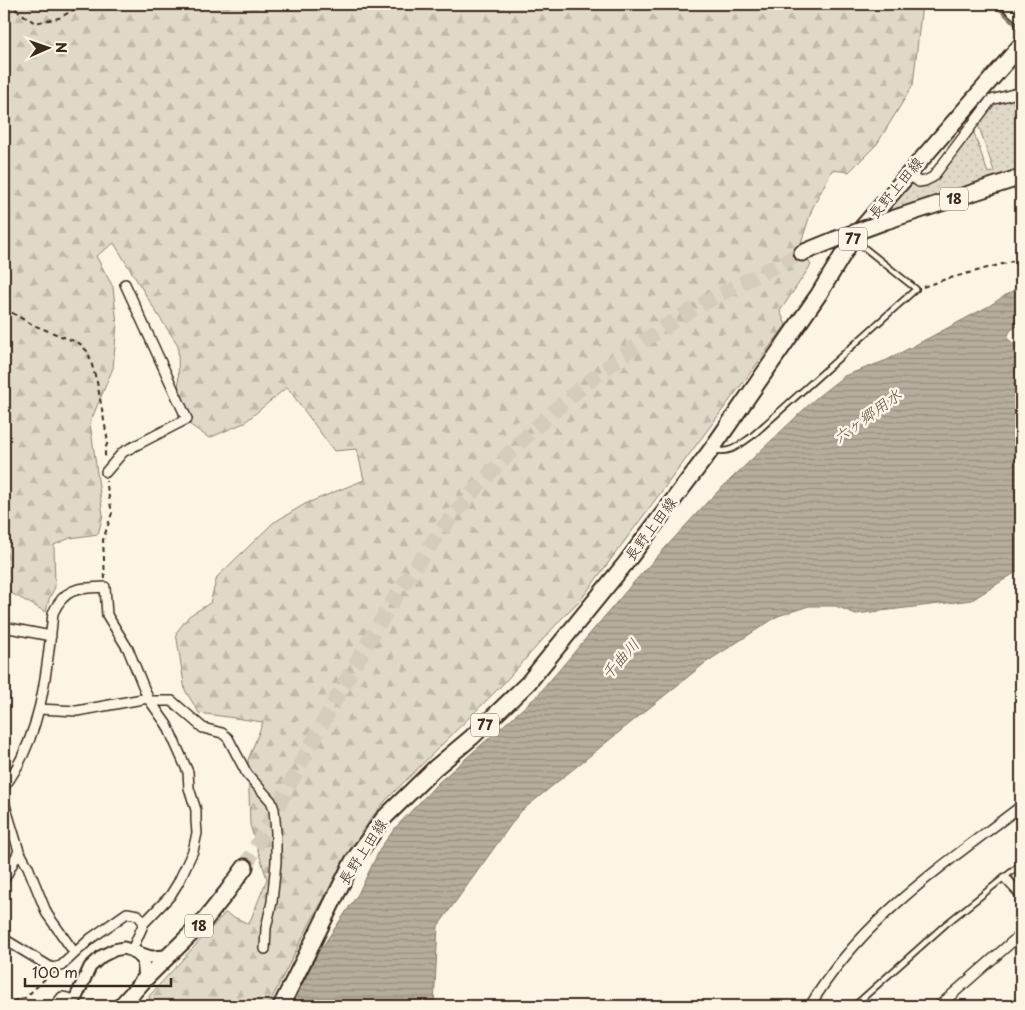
<svg xmlns="http://www.w3.org/2000/svg" width="1025" height="1010" font-family="'Playpen Sans','Klee One',sans-serif">
  <defs>
    <pattern id="grass-dots" width="8" height="8" patternUnits="userSpaceOnUse" patternTransform="scale(1.25)"><rect width="8" height="8" fill="#e0d8c8"/><path d="M2 2h.1M6 6h.1" fill="none" stroke="#c1baab" stroke-width="1.8" stroke-linecap="round"/></pattern>
    <pattern id="forest-firs" width="22" height="20" patternUnits="userSpaceOnUse" patternTransform="scale(1.25)"><rect width="22" height="20" fill="#e0d8c8"/><path d="M5 1l3.5 6h-7zM16 11l3.5 6h-7z" fill="#c1baab"/></pattern>
    <pattern id="water-rules" width="6" height="5" patternUnits="userSpaceOnUse" patternTransform="scale(1.25)"><rect width="6" height="5" fill="#b7ad9e"/><path d="M0 2.5h6" fill="none" stroke="#968d80"/></pattern>
  </defs>
  <rect width="100%" height="100%" fill="#fcf5e5"/>
  <filter id="ink" filterUnits="userSpaceOnUse"><feTurbulence type="fractalNoise" baseFrequency=".02" numOctaves="2"/><feDisplacementMap in="SourceGraphic" scale="10" xChannelSelector="R" yChannelSelector="G"/><feConvolveMatrix kernelMatrix="1 2 1 2 8 2 1 2 1" color-interpolation-filters="sRGB"/></filter>
  <g filter="url(#ink)">
    <path fill="url(#grass-dots)" stroke="#8e8173" d="M1021,95V169L882,215L908,184L921,186L972,127L988,173L994,171L977,121L993,102Z"/>
    <path fill="url(#forest-firs)" stroke="#8e8173" d="M4,4H922L913,85L877,144L849,172L832,170L812,209L800,246L811,265L780,311L786,325L582,598L564,616L502,685L387,799L371,818L311,921L268,1006H151L149,996L225,913L249,924L267,879L250,825L248,760L263,722L199,713L185,690L176,633L189,616L210,603L217,577L273,523L305,504L364,480L357,449L334,451L287,387L244,423L209,438L179,417L178,345L158,315L114,243L96,256L113,287L117,324L113,368L90,423L103,515L98,534L70,538L54,545L55,587L49,599L46,612L11,593L4,592Z"/>
    <path fill="url(#water-rules)" stroke="#85796b" d="M1021,285V323L1010,331L1007,338L1014,344L1021,345V569L972,600L856,614L836,606H809L778,616L705,663L520,812L438,926L434,1006H291L318,953L358,894L381,847L396,827L439,782L537,696L633,583L710,499L816,398L844,376L887,360L989,306Z"/>
    <g fill="none" stroke-linecap="round" stroke-linejoin="round">
      <path stroke="#85796b" stroke-width="3" d="M994,4L1021,30"/>
      <path stroke="#d5ccbd" stroke-width="15" stroke-dasharray="15 8" stroke-linecap="butt" d="M245,867C272,817 299,767 326,717C364,648 402,580 451,518C516,438 597,368 685,314C723,292 763,272 802,253"/>
      <defs>
        <path id="service" d="M715,450C730,454 739,445 751,437L916,289L856,241
          M854,1006L946,924L1021,864"/>
        <path id="minor" d="M1004,4L1021,19
          M908,174L919,182L925,181L933,177L991,100L1021,92
          M106,472L123,452L187,419L125,284
          M4,627L51,636
          M150,701H172L203,728L222,733L228,738L247,774L271,801L274,809L276,832V862L272,902L266,928L265,949
          M39,709L77,711L148,698
          M4,787C41,738 47,673 53,613C65,587 79,588 105,587L107,615L128,649L148,698L167,725L188,772L189,788L196,810V821L197,833L193,851L178,883L170,896L144,923L132,950
          M4,802L19,851L28,867L47,914L74,952
          M1005,878L1021,895
          M4,880L19,851
          M4,939L52,968L61,966L90,939L127,913L138,915L144,923
          M55,1006L62,997L67,998L74,1001
          M810,1006C861,919 943,866 1021,806
          M939,1006L1021,934"/>
        <path id="tertiary" d="M134,952L143,960L145,979
          M72,1006L90,967L102,956L114,950L124,948L151,957L167,956"/>
        <path id="primary" d="M281,1006L353,861L383,819L435,768L472,737L528,683L625,564L711,450L819,294L853,238L1021,45"/>
        <path id="trunk" d="M886,221L1021,177
          M802,253L834,240
          M121,1006L145,979L204,921L227,892L245,867"/>
      </defs>
      <use href="#service" stroke="#3b2a1e" stroke-width="8"/>
      <use href="#minor" stroke="#3b2a1e" stroke-width="12"/>
      <use href="#tertiary" stroke="#3b2a1e" stroke-width="15"/>
      <use href="#primary" stroke="#3b2a1e" stroke-width="19"/>
      <use href="#trunk" stroke="#3b2a1e" stroke-width="19"/>
      <path stroke="#3b2a1e" stroke-width="2" stroke-dasharray="5 4" stroke-linecap="butt" d="M8,4L35,23L59,18L82,5L127,4L138,6L141,4
        M923,287L943,280L1021,259
        M4,308L33,325L79,343L88,352L97,382L108,442L105,449V458
        M105,579L103,540L112,513L106,481
        M4,1004L25,998L49,975"/>
      <use href="#service" stroke="#fcf5e5" stroke-width="4.5"/>
      <use href="#minor" stroke="#fcf5e5" stroke-width="9"/>
      <use href="#tertiary" stroke="#fcf5e5" stroke-width="11"/>
      <use href="#primary" stroke="#fcf5e5" stroke-width="15"/>
      <use href="#trunk" stroke="#fcf5e5" stroke-width="15"/>
      <defs>
        <path id="trunk-bridge" d="M834,240L886,221"/>
      </defs>
      <use href="#trunk-bridge" stroke="#3b2a1e" stroke-width="19" stroke-linecap="butt"/>
      <use href="#trunk-bridge" stroke="#fcf5e5" stroke-width="15"/>
    </g>
  </g>
  <g text-anchor="middle" stroke-width="5" stroke-linejoin="round" paint-order="stroke">
    <g fill="#fcf5e5" stroke="#75675a" stroke-width="1">
      <rect x="940" y="187.5" width="28" height="23" rx="4"/>
      <rect x="839" y="227.5" width="28" height="23" rx="4"/>
      <rect x="471" y="713.5" width="28" height="23" rx="4"/>
      <rect x="185" y="914.5" width="28" height="23" rx="4"/>
    </g>
    <g font-size="14" font-weight="bold" fill="#3b2a1e">
      <text x="954" y="204">18</text>
      <text x="853" y="244">77</text>
      <text x="485" y="730">77</text>
      <text x="199" y="931">18</text>
    </g>
    <g font-size="15" fill="#3b2a1e" stroke="#fcf5e5">
      <text transform="translate(896 188) rotate(-50)" y="5">長野上田線</text>
      <text transform="translate(651 529) rotate(-53)" y="5">長野上田線</text>
      <text transform="translate(363 852) rotate(-57)" y="5">長野上田線</text>
    </g>
    <g font-size="16" font-style="italic" fill="#605144" stroke="#fcf5e5">
      <text transform="translate(867 416) rotate(-36)" y="6">六ヶ郷用水</text>
      <text transform="translate(620 659) rotate(-48)" y="6">千曲川</text>
    </g>
  </g>
  <rect width="1025" height="1010" fill="none" stroke="#fcf5e5" stroke-width="20"/>
  <rect x="10" y="10" width="1005" height="990" fill="none" stroke="#3b2a1e" stroke-width="2" filter="url(#ink)"/>
  <g transform="translate(48 48) rotate(88)" stroke="#fcf5e5" stroke-width="4" paint-order="stroke">
  <path d="M0-4L9 19L0 12L-9 19Z" fill="#3b2a1e"/>
  <text y="-8" font-size="14" font-weight="bold" text-anchor="middle" fill="#3b2a1e">N</text>
  </g>
  <path d="M25 978v8h146v-8" fill="none" stroke="#3b2a1e" stroke-width="2.5"/>
  <text x="32" y="978" font-size="15" fill="#3b2a1e" stroke="#fcf5e5" stroke-width="4" paint-order="stroke">100 m</text>
</svg>
